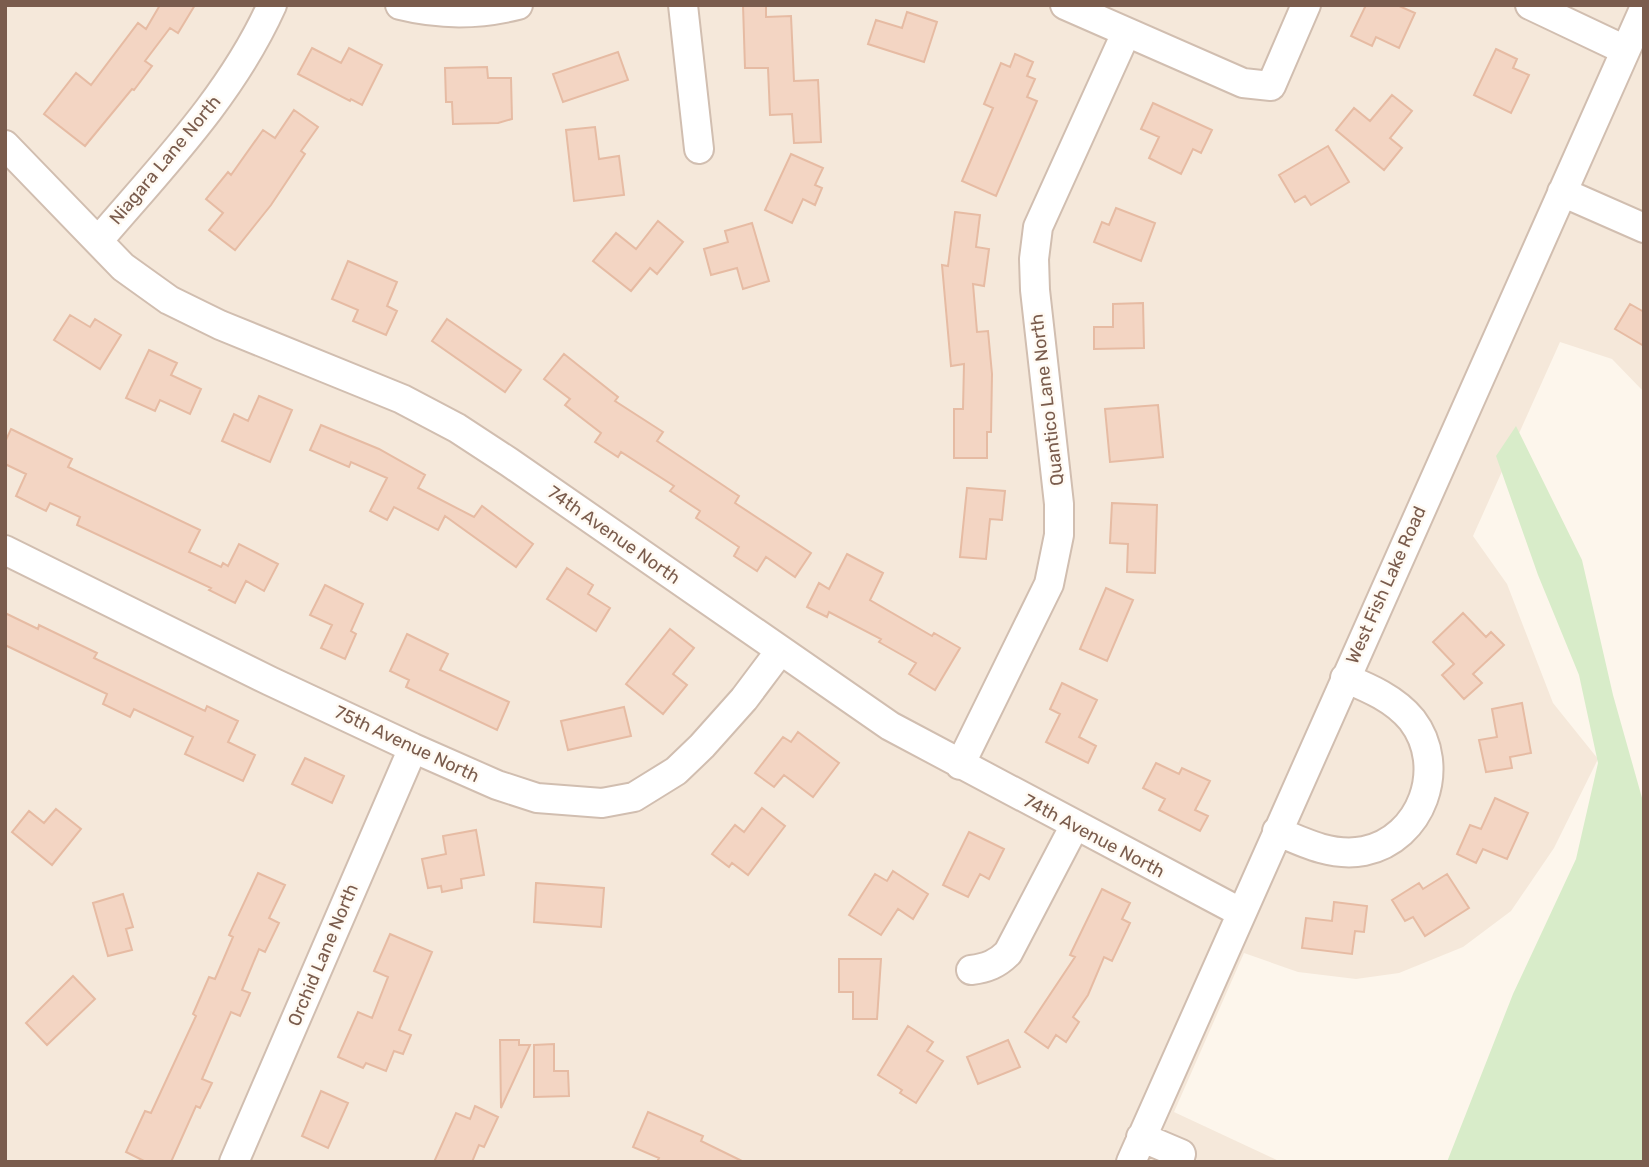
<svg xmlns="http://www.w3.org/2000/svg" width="1649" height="1167" font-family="Rubik,sans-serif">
  <rect width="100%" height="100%" fill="#fdf6ec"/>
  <path fill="#f5e8da" d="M5,5H1644V392L1612,359L1560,342L1473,536L1507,584L1553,703L1598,759L1554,848L1511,911L1463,947L1399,973L1356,979L1298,972L1244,953L1174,1112L1281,1162H5Z"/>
  <path fill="#d8ecc9" d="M1516,426L1582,560L1613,695L1644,805V1162H1447L1513,994L1576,859L1598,763L1579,675L1538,575L1496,456Z"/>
  <path fill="#f3d5c3" stroke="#e6bba3" stroke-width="2" d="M160,5H195L178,33L170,28L145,61L152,66L134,90L132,89L85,146L44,114L76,73L91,85L138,23L146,29Z
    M743,5H766V17L791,16L794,81L818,80L821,142L794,143L792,114L770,115L768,68H745Z
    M1366,5H1397L1415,13L1399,48L1376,37L1372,46L1351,36Z
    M907,12L937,22L924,62L868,44L876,20L902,28Z
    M312,48L341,63L349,48L382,65L362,105L351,99L350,101L298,74Z
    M1496,49L1517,59L1513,68L1529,75L1511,113L1474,95Z
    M618,52L628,80L563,102L553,74Z
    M1015,54L1033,62L1027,76L1035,79L1027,97L1037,101L996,196L962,181L993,108L984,104L1001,63L1010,67Z
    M487,67L488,78H511L512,119L498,123L453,124L452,102H446L445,68Z
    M1392,95L1412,111L1390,138L1402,148L1384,170L1336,130L1354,108L1370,121Z
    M1153,103L1212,130L1201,153L1193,149L1181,174L1149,158L1159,137L1141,129Z
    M294,110L318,127L301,151L305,154L271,205L235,250L209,230L223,213L206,199L228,172L231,175L263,130L275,138Z
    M595,127L599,159L619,156L624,195L574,201L566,130Z
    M1328,146L1349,182L1311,205L1305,196L1295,202L1279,175Z
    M791,154L823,168L815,185L822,188L815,205L803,199L792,223L765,210Z
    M1116,208L1155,223L1141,261L1094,242L1102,222L1109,225Z
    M955,212L980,215L976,247L989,249L984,286L973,284L977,332L988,331L992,374L991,432H987V458H954V409H963L964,364L951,366L942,265L948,266Z
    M658,221L683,242L657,274L650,268L631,291L593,261L616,233L636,249Z
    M752,223L769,281L743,289L737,268L711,275L704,249L728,242L725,231Z
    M348,261L397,282L387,306L397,311L386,335L353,321L358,310L332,299Z
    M1143,303L1144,348L1094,349V327H1113V304Z
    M1630,304L1644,312V346L1615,329Z
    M70,315L90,327L95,319L121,335L100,369L54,340Z
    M447,319L521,370L505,392L432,341Z
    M149,350L177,363L171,375L201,389L190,414L160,400L155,411L126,398Z
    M564,354L618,397L615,401L663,432L657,441L739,496L735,503L811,553L795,577L766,557L757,571L734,556L739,547L696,518L700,511L670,491L674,486L621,452L618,457L595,442L601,433L565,405L570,399L544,379Z
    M259,396L292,410L270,462L222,441L234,414L248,421Z
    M1158,405L1163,457L1110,462L1105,409Z
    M321,425L379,449L425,475L418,488L474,517L482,506L533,544L516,567L445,516L438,530L394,507L387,520L370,511L387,478L351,462L349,467L310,450Z
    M11,429L72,459L68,467L200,530L189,552L221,567L223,563L228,566L239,544L278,564L264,591L246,581L235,603L209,590L211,588L77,525L80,517L50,503L46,511L16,496L26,474L5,464V442Z
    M967,488L1005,491L1002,520L990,519L986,559L960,557Z
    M1112,503L1157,505L1155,573L1127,572L1128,544L1110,543Z
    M847,554L883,573L870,600L932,636L934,633L960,648L935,690L909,674L916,663L879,642L881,639L829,612L827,617L807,607L819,583L829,589Z
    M567,568L593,585L588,594L610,608L596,631L547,599Z
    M325,585L363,604L351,631L356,634L345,659L321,648L332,625L310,615Z
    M1106,588L1133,600L1107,661L1080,649Z
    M5,613L38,629L39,625L97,653L94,658L205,711L207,706L238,721L228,742L255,755L243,781L185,754L193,737L134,709L130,717L103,704L107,694L5,645Z
    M1463,613L1486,637L1491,632L1504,645L1473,674L1482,683L1464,699L1442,675L1454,664L1433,642Z
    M670,629L694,648L673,674L687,685L663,714L626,684Z
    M407,634L448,654L440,670L509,702L497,730L406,687L409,680L390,671Z
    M1062,683L1097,700L1079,737L1096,746L1088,763L1046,742L1060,714L1050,709Z
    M1522,703L1531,753L1510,757L1512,768L1486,772L1479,740L1497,737L1492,709Z
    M624,707L631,736L568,750L561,721Z
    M798,732L839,763L813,797L784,775L774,787L755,773L783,737L791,742Z
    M305,758L344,776L332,803L292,784Z
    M1156,763L1179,774L1182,768L1210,781L1195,810L1208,816L1200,831L1159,810L1165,799L1143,788Z
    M1495,798L1528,813L1507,859L1483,849L1476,863L1457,854L1470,825L1481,829Z
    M762,808L785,826L748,875L732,863L729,867L712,854L735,825L744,832Z
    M56,809L81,829L52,865L12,832L29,811L44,823Z
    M476,830L484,875L461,879L462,888L442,892L441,886L428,888L422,859L446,854L443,836Z
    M969,832L1004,849L989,879L980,874L968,897L943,885Z
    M893,871L928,894L913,919L898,909L881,935L849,915L875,874L887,881Z
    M258,873L285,885L269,918L279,923L265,952L259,949L242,990L250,993L240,1016L231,1012L202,1079L212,1083L200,1108L196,1106L171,1162H146L126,1152L145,1111L151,1113L196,1016L193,1014L209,977L215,979L233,937L229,935Z
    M1447,874L1469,908L1425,936L1413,917L1405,921L1392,900L1419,883L1423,889Z
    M536,883L604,888L601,927L534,922Z
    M1102,889L1130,903L1122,919L1130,923L1112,961L1104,957L1088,995L1073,1017L1079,1022L1066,1042L1056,1035L1048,1048L1025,1032L1075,957L1070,955Z
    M123,894L133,927L126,929L132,950L108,956L93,903Z
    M1334,902L1367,906L1364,932L1355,931L1352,954L1302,948L1306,918L1332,921Z
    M390,934L432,952L399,1030L411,1035L403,1054L394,1051L386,1071L366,1063L363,1068L338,1057L358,1012L372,1018L388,977L374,971Z
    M839,959H881L877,1019H853V992H839Z
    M73,976L95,999L47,1045L26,1023Z
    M908,1026L933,1042L927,1051L943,1061L916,1103L900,1093L902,1090L878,1075Z
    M500,1040H519V1045H530L501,1108Z
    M1008,1040L1020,1067L978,1084L967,1057Z
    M554,1044V1071H568L569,1096L534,1097V1045Z
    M321,1091L348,1103L328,1148L302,1136Z
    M475,1106L498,1117L484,1147L479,1145L472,1162H434L456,1113L470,1119Z
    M648,1112L703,1136L701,1141L744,1162H657L659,1158L633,1147Z"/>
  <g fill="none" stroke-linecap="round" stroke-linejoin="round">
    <defs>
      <path id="minor" d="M400,5C440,15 478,15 518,5
        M683,5L699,149
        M1065,5L1243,83L1271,86L1306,5
        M1530,5L1625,50
        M5,145L123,267L169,300L220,325L402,399L457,428L509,462L890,726L1240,912
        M1562,192L1644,228
        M98,241C162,166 231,96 272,5
        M5,550L270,681L413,748L497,785L537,798L602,803L634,797L676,771L702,746L744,699L780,651
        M960,765L1049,584L1059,535V504L1035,290L1034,259L1038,227L1126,33
        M1277,831C1304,843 1333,857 1364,851C1422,839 1448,767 1412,720C1395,699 1369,688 1345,678
        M971,970C987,968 997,964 1008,953L1075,825
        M1141,1137L1181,1154L1178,1162
        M234,1162L413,748
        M1131,1162L1644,9"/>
    </defs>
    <use href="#minor" stroke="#d1beb0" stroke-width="32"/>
    <use href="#minor" stroke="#fff" stroke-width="28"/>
  </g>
  <g text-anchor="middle" stroke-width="5" stroke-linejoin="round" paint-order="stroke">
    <g font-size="18" fill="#7a5c4d" stroke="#fffaf3">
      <text transform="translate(165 160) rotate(-50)" y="6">Niagara Lane North</text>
      <text transform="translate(1047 400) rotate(-97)" y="6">Quantico Lane North</text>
      <text transform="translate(614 535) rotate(35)" y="6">74th Avenue North</text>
      <text transform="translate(1386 585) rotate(-66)" y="6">West Fish Lake Road</text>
      <text transform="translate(407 744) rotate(25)" y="6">75th Avenue North</text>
      <text transform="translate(1094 836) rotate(28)" y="6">74th Avenue North</text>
      <text transform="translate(323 955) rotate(-67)" y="6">Orchid Lane North</text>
    </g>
  </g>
  <rect width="1649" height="1167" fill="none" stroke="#7a5c4d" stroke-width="14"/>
</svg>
